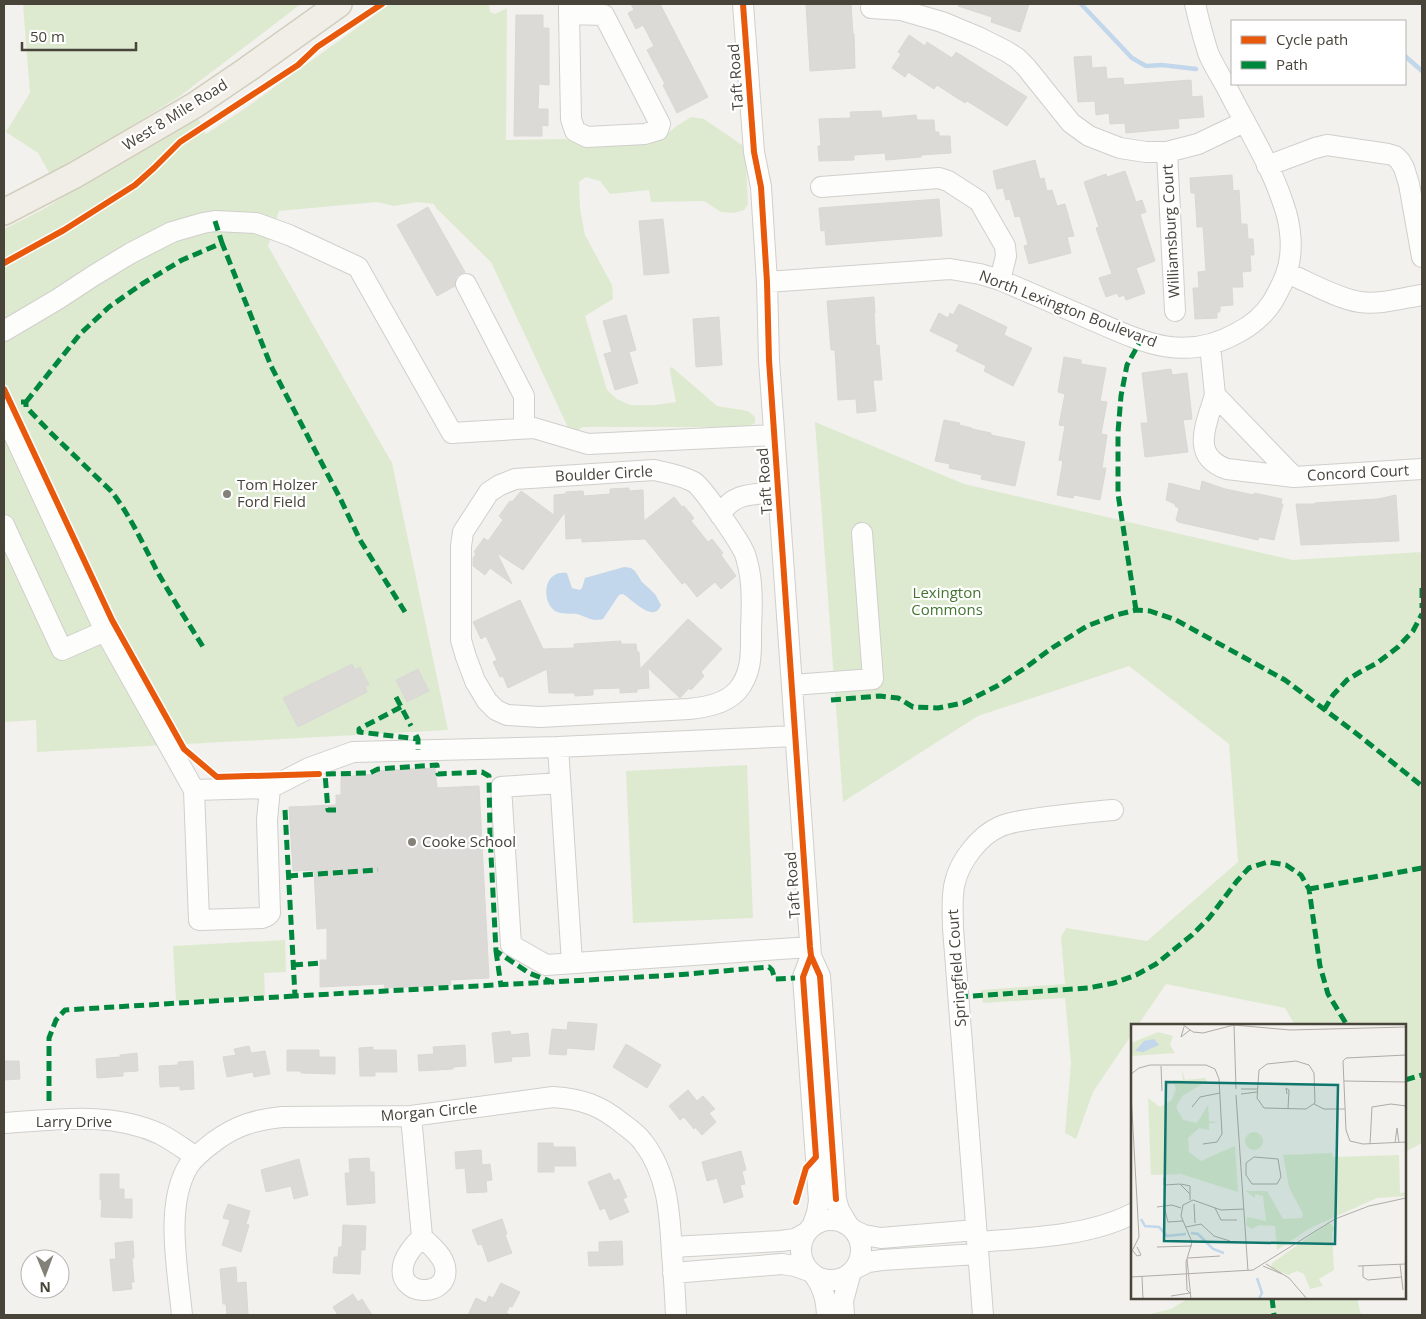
<svg xmlns="http://www.w3.org/2000/svg" width="1426" height="1319" font-family="'Open Sans',sans-serif">
  <rect width="100%" height="100%" fill="#f2f1ed"/>
  <path fill="#ddead0" d="M23,4H301L180,96L51,176L38,153L6,132L30,93Z
    M390,4H489L490,12L495,14L507,8L506,140L565,139L573,141L609,139L619,145L638,144L661,140L675,127L691,117L704,119L745,147L748,204L744,210L734,213L721,212L704,201L651,202L649,190L610,194L600,181L586,177L579,182L580,209L585,235L612,285L613,299L585,316L607,390L617,399L630,405H655L676,402L670,371V368L672,367L717,406L748,411L755,417V423L747,427H583L571,434L491,262L437,209L434,204L418,202L394,206L377,202L279,211L268,246L392,463L448,730L37,752L36,720L4,722V229L40,211L198,118L206,134L250,105Z
    M815,422L964,484L1293,560L1422,552V1143L1405,1152V1025H1295L1285,1008L1166,984L1138,1025H1132V1034L1093,1092L1076,1139L1065,1133L1071,1063L1065,998L983,1003L981,990L1065,984L1061,937L1066,928L1147,941L1238,862L1229,744L1129,666L978,716L843,802Z
    M747,765L753,918L633,923L626,771Z
    M285,940L286,972L264,973L265,996L176,1001L173,946Z
    M1189,1298H1357L1361,1315H1146L1171,1309Z"/>
  <path fill="#c2d7eb" d="M624,567L631,568L635,571L642,582L655,594L661,605C654,624 633,600 623,594L619,595L603,619C591,622 588,617 577,614C570,613 562,615 555,611C541,601 543,569 567,573L572,588L580,590L582,588L585,578Z"/>
  <g fill="none" stroke-linecap="round" stroke-linejoin="round">
    <path stroke="#c2d7eb" stroke-width="4.5" d="M1081,4L1132,58L1146,66L1162,65L1196,69
      M1405,56L1422,71"/>
  </g>
  <path fill="#dcdad6" stroke="#dad8d3" d="M631,4H660L708,97L677,113L663,85L665,84L647,50L654,46L643,25L636,29L628,13L634,10Z
    M806,4H851L853,34H854L855,68L810,71Z
    M959,4H1029L1020,32L991,22L992,17L958,6Z
    M516,15H543V28H549V85L539,84L538,109H548V126L542,125V136H514Z
    M909,35L925,46L927,42L952,58L956,52L1027,97L1007,126L967,101L965,103L937,85L934,89L908,72L905,77L892,68L901,54L898,52Z
    M1091,56L1092,68L1106,67L1107,79L1123,78L1124,85L1191,80L1192,97L1202,96L1204,117L1178,119L1179,128L1126,133L1125,123L1110,124L1109,113L1096,115L1095,101L1078,102L1074,57Z
    M881,111L882,118L916,115L917,120H934L935,132H939V136H950L951,153L921,155V157L886,160L885,153L854,155V160L819,161L818,146H821L819,119L851,118L850,112Z
    M1035,160L1040,179L1044,178L1047,191L1052,190L1057,206L1065,204L1074,236L1067,237L1071,253L1029,264L1024,246L1028,245L1020,216L1015,217L1010,199L1006,200L1003,188L997,189L993,171Z
    M1125,171L1136,202L1142,200L1146,212L1140,214L1155,261L1136,268L1145,293L1126,300L1124,295L1119,297L1117,293L1106,297L1099,278L1112,274L1096,228L1099,227L1084,182L1106,174L1107,177Z
    M1232,175L1233,191L1239,190L1241,224H1247L1248,239H1253L1254,255H1250L1251,271L1242,272L1243,287H1232L1233,305L1220,306V312H1217V318L1195,319L1193,288H1199L1198,272L1206,271L1203,227H1197L1195,193H1191L1190,178Z
    M939,199L942,236L826,245L825,230L821,231L819,208Z
    M428,207L465,272L460,274L456,277L455,286L437,296L397,225Z
    M663,219L669,273L644,275L639,221Z
    M874,297L875,313H874L876,346L879,345L882,380H873L876,411L857,413L856,399L838,400L835,350H831L827,301Z
    M959,304L1007,327L1004,335L1032,348L1013,386L984,371L986,366L956,351L959,345L930,331L939,313L948,318L950,313L953,315Z
    M626,315L636,350L629,352L638,383L615,390L604,354L612,352L603,321Z
    M719,317L722,365L696,367L693,319Z
    M1064,357L1081,360V364L1106,368L1100,401L1107,402L1101,434L1107,435L1102,468H1106L1100,500L1074,495L1073,498L1057,495L1063,461L1059,460L1065,426L1059,425L1065,394L1058,392Z
    M1171,369L1172,375L1187,373L1192,419L1183,420L1188,452L1145,457L1141,423H1148L1142,373Z
    M944,420L960,423L959,425L972,428V429L991,433V435L1025,442L1015,486L981,479L982,475L949,468L950,464L935,461Z
    M1202,481L1225,489L1254,495V493L1282,499L1281,504H1283L1274,540L1259,537L1258,540L1178,522L1176,520L1179,508L1175,506V504L1166,500L1169,483L1200,491Z
    M629,488V491L643,490L644,521L674,497L682,507L684,506L694,518L691,521L708,542L712,539L723,553L721,555L736,576L721,589L715,582L697,597L685,582L682,584L645,539L582,542V538L566,539L565,512L523,570L497,553L512,584L490,568L485,575L473,566V558L476,554L474,552L484,538L488,541L503,520L499,516L510,501L512,502L521,491L554,515V495L566,494V492L583,491L584,496L610,494V489Z
    M1396,495L1399,541L1301,545L1296,504H1315V503L1378,499Z
    M520,600L543,649L574,648V644L621,641V644H636L637,652H639L640,669L688,619L722,649L701,672L704,676L691,690L689,688L680,698L648,668L649,688L637,689V692L620,693V688L593,689V695L575,696V693H549L547,669L508,688L503,676L500,677L493,662L497,660L486,636L481,639L473,622Z
    M352,664L355,670L360,667L369,685L365,687L367,692L298,727L283,698Z
    M418,669L429,691L407,702L396,680Z
    M435,768L437,788L479,786L489,978L450,980L451,985L385,988L384,984L320,987V960H327V928L317,929L314,870L293,871L289,807L336,805V795H341V777L377,774L378,771Z
    M568,1022L597,1024L594,1050L567,1048L566,1055L549,1054L552,1029L567,1030Z
    M510,1031L511,1035L528,1033L530,1056L511,1057L512,1061L495,1063L492,1033Z
    M626,1044L661,1065L647,1088L613,1067Z
    M465,1045L466,1066L453,1067V1069L419,1071L418,1055L434,1054L433,1047Z
    M249,1046L251,1053L265,1051L270,1074L254,1077L253,1072L227,1077L223,1057L236,1055L234,1049Z
    M373,1047V1050H396L397,1072H375V1076H360L359,1048Z
    M287,1050H319V1057H335V1074L301,1073V1071H287Z
    M137,1053L138,1071L123,1072V1076L97,1078L96,1059L120,1057V1055Z
    M4,1061H19L20,1079L4,1080Z
    M193,1061L194,1089L180,1090V1086L160,1087L159,1066L178,1065V1062Z
    M688,1090L697,1101L703,1096L715,1109L709,1113L716,1122L702,1135L695,1127L694,1129L684,1117L680,1120L669,1106Z
    M538,1143H553V1147H575L576,1166H554V1172H538Z
    M481,1150L482,1165L490,1164L492,1180L486,1181L487,1192L467,1193L465,1168L456,1169L455,1152Z
    M741,1151L746,1170L742,1171L745,1184L740,1185L743,1197L724,1203L717,1178L707,1181L702,1162Z
    M369,1158L370,1172H374L375,1203L347,1205L345,1173H350L349,1159Z
    M299,1159L308,1195L294,1199L291,1186L266,1192L261,1170Z
    M610,1173L614,1181L619,1179L627,1197L623,1199L629,1212L610,1220L605,1208L600,1210L588,1182Z
    M100,1174H119V1189H124V1199H132V1218L101,1217L102,1199L100,1200Z
    M228,1204L250,1211L246,1224L249,1225L241,1252L222,1245L230,1220L223,1218Z
    M502,1219L507,1234L505,1235L512,1253L488,1262L482,1244L478,1245L472,1230Z
    M343,1225L366,1226L365,1250H361L360,1274L333,1273L334,1257H338L339,1247H342Z
    M133,1241L134,1258H132L134,1282H131L132,1289L113,1291L110,1259H116L115,1243Z
    M622,1241L623,1265L589,1266L588,1252H599V1242Z
    M236,1267L237,1283L246,1282L248,1314L227,1315L226,1304H223L220,1269Z
    M501,1283L520,1292L512,1307L510,1306L506,1313L511,1315H468L476,1298L486,1303L489,1296L493,1298Z
    M353,1294L358,1302L362,1299L372,1315H338L333,1307Z"/>
  <g fill="none" stroke-linecap="round" stroke-linejoin="round">
    <defs>
      <path id="minor" d="M569,4V14L571,119L575,131L587,137L645,134L658,130L660,124L604,15L569,14
        M743,4L754,152L761,187L767,282L769,360L811,956L820,976L836,1199L839,1210L848,1225
        M871,8L901,10L942,22L978,37L1006,51L1017,58L1026,67L1071,123L1089,136L1120,148L1146,152H1167L1198,144L1244,122
        M1167,152L1175,311
        M1267,166L1315,148L1327,145L1388,154L1395,156L1400,161L1404,168L1409,184L1422,257
        M821,187L939,178L948,181L979,201L1005,246L1006,256L1000,280
        M1287,273C1309,282 1338,299 1360,302C1380,305 1402,298 1422,295
        M767,282L950,269L980,274L1000,280C1028,292 1056,304 1083,316C1137,339 1180,365 1237,333C1251,326 1265,314 1273,301C1278,292 1283,283 1286,274C1294,252 1291,224 1283,203C1270,163 1246,126 1227,88C1221,77 1214,66 1209,55C1203,38 1199,21 1195,4
        M466,284L524,396V428
        M4,331L58,299L93,276L131,253L172,232L203,223L215,221L256,223L289,235L358,267L452,433L534,428L588,444L774,435
        M1210,345L1215,395L1294,477L1422,469
        M1215,395C1207,423 1189,456 1227,469L1294,477
        M4,413L105,631L194,790
        M654,470C668,473 681,475 694,482C703,488 737,538 743,550C745,553 746,557 747,561C753,582 752,607 751,629C751,650 753,673 737,691C725,704 706,707 689,709L540,717L507,715L496,710L487,701L475,681L466,657L461,640V546L463,532L489,492L500,485L515,479Z
        M720,515C734,491 754,495 778,492
        M4,525L62,650L105,631
        M792,685L873,679L862,533
        M558,747L572,963
        M560,783L501,787L511,945L546,965L810,947
        M270,788L267,820L270,913L267,916L262,918L199,920L194,790L270,788L309,768L353,752L558,747L795,736
        M811,956L803,977L819,1201L817,1213L812,1227
        M411,1116L422,1237C415,1244 407,1253 404,1262C393,1298 451,1299 445,1267C443,1255 430,1245 422,1237
        M4,1123C56,1120 111,1111 160,1134C172,1140 184,1149 196,1157
        M801 1250a30 30 0 1 1 60 0a30 30 0 1 1-60 0Z
        M855,1231L864,1235L881,1238L976,1230
        M977,1242C1026,1238 1087,1237 1132,1214
        M672,1247L781,1241L795,1239L806,1233
        M856,1268L868,1262L882,1260L977,1254
        M673,1273L782,1264L795,1266L809,1271
        M815,1276C824,1290 826,1299 827,1315
        M182,1315C178,1271 164,1204 189,1165C196,1155 206,1148 215,1141C237,1125 255,1120 282,1117L411,1116L553,1097C582,1099 600,1105 623,1124C630,1129 638,1135 643,1142C668,1174 670,1215 672,1254C674,1275 675,1295 676,1315
        M844,1315L843,1301L850,1275
        M983,1315L953,928C953,913 951,897 955,882C960,861 979,836 999,827C1012,821 1027,820 1040,818C1064,815 1088,812 1113,810"/>
      <path id="major" d="M4,212L75,175L195,105L248,69L339,4"/>
    </defs>
    <use href="#minor" stroke="#d0cfcb" stroke-width="22"/>
    <use href="#major" stroke="#d2cebd" stroke-width="28"/>
    <use href="#minor" stroke="#fdfdfc" stroke-width="20"/>
    <use href="#major" stroke="#f0eee6" stroke-width="25"/>
    <path stroke="#00873e" stroke-width="5" stroke-dasharray="10 5" stroke-linecap="butt" d="M215,221L222,243
      M21,402H26V407L51,433L111,491C130,515 143,544 157,571C172,598 189,624 205,650
      M26,402L80,334L109,307L142,284L182,260L222,243L271,366L340,498L360,540L405,612
      M1422,588V608
      M1136,610L1118,494V432L1121,396L1127,365L1141,340
      M396,697L411,726
      M831,700L880,696L898,698L913,707L938,708L963,703L997,686L1025,668L1052,648L1087,626L1116,615L1136,610L1150,611L1176,620L1285,680L1357,734L1422,786
      M401,707L359,729V732L418,739
      M1324,710L1333,695L1347,680L1360,672L1377,663L1398,647L1413,631L1422,614
      M416,735L418,739V750
      M285,810L295,996L550,982
      M336,810H328L325,774L370,773L378,769L437,765L438,774L482,772L489,776L490,836L496,951L529,973L552,982L676,975L769,967L772,970L775,979L795,978
      M288,876L378,870
      M1309,889L1422,868
      M496,951L501,986
      M293,965L320,963
      M958,997L1088,988L1114,983L1136,975L1156,964L1192,935L1209,918L1237,881L1249,868L1268,862L1286,865L1301,875L1309,889L1320,966L1328,994L1347,1025
      M1405,1080L1422,1075
      M49,1101V1038L56,1020L65,1010L295,996
      M1272,1298L1274,1315"/>
    <defs>
      <path id="cycleway" d="M743,4L754,152L761,187L767,282L769,360L810,947L811,956L820,976L836,1199
        M4,263L64,230L135,185L154,168L180,142L298,65L317,47L382,4
        M4,389L112,620L184,749L217,777L319,774
        M796,1202L806,1168L816,1157L803,977L811,956"/>
    </defs>
    <use href="#cycleway" stroke="#fff" stroke-width="9"/>
    <use href="#cycleway" stroke="#e8590c" stroke-width="6"/>
  </g>
  <g fill="#848179" stroke="#fff" stroke-width="2">
    <circle cx="227" cy="494" r="5"/>
    <circle cx="412" cy="842" r="5"/>
  </g>
  <g text-anchor="middle" stroke-width="4.5" stroke-linejoin="round" paint-order="stroke">
    <g font-size="15" fill="#48443a" stroke="#fff">
      <text transform="translate(736 77) rotate(-94)" y="5">Taft Road</text>
      <text transform="translate(175 115) rotate(-32)" y="5">West 8 Mile Road</text>
      <text transform="translate(1171 231) rotate(-93)" y="5">Williamsburg Court</text>
      <text transform="translate(1068 309) rotate(21)" y="5">North Lexington Boulevard</text>
      <text transform="translate(1358 473) rotate(-3)" y="5">Concord Court</text>
      <text transform="translate(604 474) rotate(-3)" y="5">Boulder Circle</text>
      <text transform="translate(765 481) rotate(-94)" y="5">Taft Road</text>
      <text transform="translate(793 885) rotate(-94)" y="5">Taft Road</text>
      <text transform="translate(957 968) rotate(-94)" y="5">Springfield Court</text>
      <text transform="translate(429 1112) rotate(-5)" y="5">Morgan Circle</text>
      <text x="74" y="1127">Larry Drive</text>
    </g>
    <g font-size="15" fill="#48443a" stroke="#fff" text-anchor="start">
      <text x="237" y="490">Tom Holzer<tspan x="237" dy="17">Ford Field</tspan></text>
      <text x="422" y="847">Cooke School</text>
    </g>
    <g font-size="15" fill="#457531" stroke="#fff">
      <text x="947" y="598">Lexington<tspan x="947" dy="17">Commons</tspan></text>
    </g>
  </g>
  <g transform="translate(1131 1024)">
    <rect width="275" height="275" fill="#f2f1ed"/>
    <path d="M27,8L42,12L39,21L44,29L0,32V19ZM51,45L54,56L74,54L76,57L51,72L45,83L52,96L66,99L77,81L78,97L88,99H78V106L68,104L57,114L58,128L70,137L104,122L107,168L50,150L20,151L17,74L29,83L41,76L45,65L42,56H52ZM114 117a9 9 0 1 1 18 0a9 9 0 1 1-18 0ZM201,129L202,133L268,131L269,169L275,168V172L246,174L179,204L146,226L144,202L128,201L121,205L115,201L116,193L135,197L132,172L124,170V174L115,167H136L152,195L171,194L172,190L158,163L152,131ZM198,199L204,204L201,209L203,246L188,255L192,262L179,265L173,250L166,247L157,251L140,244L141,239Z" fill="#ddead0"/>
    <path d="M23,15L28,21L12,28L4,27L13,17Z" fill="#c2d7eb"/>
    <path fill="none" stroke="#c2d7eb" stroke-width="2.5" d="M10,195L14,202L28,203L36,212L55,210M60,209L67,210L82,225L93,229M126,254L131,269L128,275"/>
    <path fill="none" stroke="#aeaca5" stroke-width="1" d="M51,0L62,8L72,9L103,1L159,6L275,3M103,1L105,65M53,3L50,13L59,6M275,31L215,34L212,37L215,106L219,117L232,120L275,118M165,37L178,41L183,49L184,79L175,85L133,84L126,74L128,46L136,40ZM30,42L31,67M0,50L8,44L19,41H75L84,45L88,55L91,110L86,118L72,120M213,57L275,58M110,65H126M0,69L8,213L0,229M110,70L126,68M156,70L155,64L158,66L157,85M105,71L117,247M183,80L193,85H214M61,83L69,73L89,69M264,119L266,104L268,119M239,120L241,83L260,80L275,82M123,133L147,135L150,153L146,160H121L115,151V139ZM33,153V161L49,160L59,170V176M50,160L59,162V170M63,180L64,199M33,182L37,198L52,197M26,183L41,181L50,184M84,184L90,196H106M55,203L70,200L83,212L99,217M26,223L61,222M2,227L6,232L10,231L6,223M57,234L89,232M56,235L60,275M135,240L158,254L176,275M269,240L272,266M132,242L151,250M227,242L275,240M232,242V253L237,256L271,253M11,252L12,275M0,253L122,246L204,195L238,182L275,174M59,269L56,266L55,238L61,218L50,192L52,181L62,176L90,186L113,185M40,272L59,269"/>
    <path fill="#0f766e" fill-opacity="0.15" stroke="#0f766e" stroke-width="2.5" d="M35,58L207,61L204,220L33,217Z"/>
    <rect width="275" height="275" fill="none" stroke="#48443a" stroke-width="2.5"/>
  </g>
  <rect width="1426" height="1319" fill="none" stroke="#48443a" stroke-width="10"/>
  <rect x="1231" y="20" width="175" height="65" fill="#ffffff" stroke="#b6b4b0"/>
  <rect x="1241" y="36" width="25" height="8" fill="#e8590c" stroke="#b6b4b0"/>
  <text x="1276" y="45" font-size="15" fill="#48443a">Cycle path</text>
  <rect x="1241" y="61" width="25" height="8" fill="#00873e" stroke="#b6b4b0"/>
  <text x="1276" y="70" font-size="15" fill="#48443a">Path</text>
  <g transform="translate(45 1274) rotate(179)"><circle r="24" fill="#ffffff" stroke="#b6b4b0"/>
  <path d="M0-4L9 19L0 12L-9 19Z" fill="#848179"/>
  <text y="-8" font-size="14" font-weight="bold" text-anchor="middle" fill="#48443a">N</text>
  </g>
  <path d="M22 42v8h114v-8" fill="none" stroke="#48443a" stroke-width="2.5"/>
  <text x="30" y="42" font-size="15" fill="#48443a" stroke="#ffffff" stroke-width="4" paint-order="stroke">50 m</text>
</svg>
